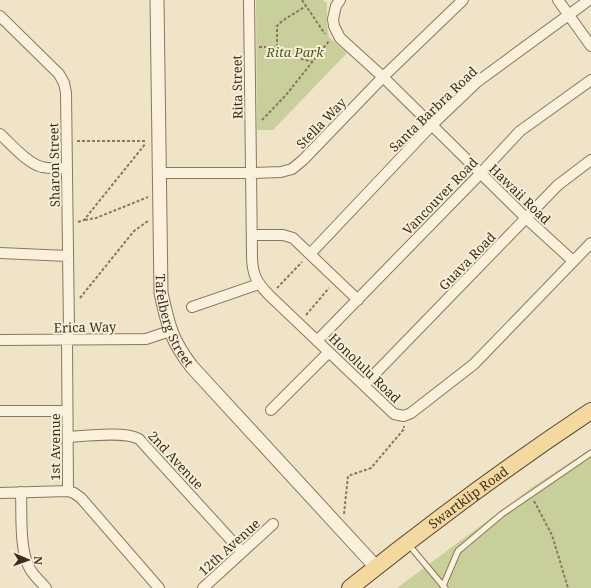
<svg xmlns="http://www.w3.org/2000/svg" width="591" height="588" font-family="'Noto Serif',serif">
  <rect width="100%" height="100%" fill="#f0e4c8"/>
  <path fill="#c9cf9b" d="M256,0H323L327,3V25L329,37L347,53L273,130H257Z
    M591,449V588H397L534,486Z"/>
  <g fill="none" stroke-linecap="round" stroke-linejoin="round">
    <defs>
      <path id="service" d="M409,545L445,588
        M443,586L458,551L502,514L591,453"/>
      <path id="minor" d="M249,0L252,255C252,274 256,282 270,296L394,414L404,416L411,413L474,364L591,243
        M340,0L336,6L333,19L334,26L340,38L383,77L526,218L573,261
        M558,0L591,46
        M0,16L59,74L64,83L66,93L69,330L67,340L68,491L74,493L81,498L159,588
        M0,134C11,144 28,164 42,167C50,169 59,168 67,168
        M160,173H251L281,172L292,169L303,160L383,77L463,0
        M252,235H283L293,238L358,300
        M0,253L68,256
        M310,254L431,126L477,82L589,0
        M192,307L259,284
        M0,340L146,339L170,331
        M317,341L480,174L520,131L591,80
        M364,385L558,185L591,160
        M271,410L329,352
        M0,411H67
        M68,437C85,436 125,431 139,439L242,552
        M21,492C22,514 19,550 30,569C34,576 41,582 46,588
        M0,493L68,491
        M203,588L273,524"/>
      <g id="tertiary">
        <path id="s1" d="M157,0L161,293C168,325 171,340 192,367L376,567"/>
      </g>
      <g id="primary">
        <path id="s2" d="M350,588C427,526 508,466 591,411"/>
      </g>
    </defs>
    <use href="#service" stroke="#8d765c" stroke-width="7"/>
    <use href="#minor" stroke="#8d765c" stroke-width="12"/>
    <use href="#tertiary" stroke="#8d765c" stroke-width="15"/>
    <use href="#primary" stroke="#5b4430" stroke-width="18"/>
    <path stroke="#8d765c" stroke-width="2" stroke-dasharray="3 2" stroke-linecap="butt" d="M302,0L325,34
      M259,47H277L290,56L313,62
      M277,47V26L282,21L306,6
      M262,120L286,95L329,41
      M77,141H147
      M85,220L96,218L148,197
      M78,222L84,220L146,143
      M277,288L302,262
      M80,298L134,231L148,221
      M306,315L329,288
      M534,501L552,535L568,588
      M344,514L348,476L371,468L404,429V426"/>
    <use href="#service" stroke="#faf1dc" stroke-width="5"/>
    <use href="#minor" stroke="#faf1dc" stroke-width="10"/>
    <use href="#tertiary" stroke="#faf1dc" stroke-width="13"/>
    <use href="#primary" stroke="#f3d9a0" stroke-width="16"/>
  </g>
  <g text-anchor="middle" stroke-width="4" stroke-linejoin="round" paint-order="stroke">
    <g font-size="13" font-style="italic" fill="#4d5a26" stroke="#f7eed8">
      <text x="295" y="57">Rita Park</text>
    </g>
    <g font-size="13" fill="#3d2e20" stroke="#f7eed8">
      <text transform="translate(237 87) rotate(-91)" y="5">Rita Street</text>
      <text transform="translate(433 109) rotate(-44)" y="5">Santa Barbra Road</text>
      <text transform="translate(321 123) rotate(-46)" y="5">Stella Way</text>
      <text transform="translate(54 165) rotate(-91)" y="5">Sharon Street</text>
      <text transform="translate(520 194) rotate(44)" y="5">Hawaii Road</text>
      <text transform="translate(440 196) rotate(-46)" y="5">Vancouver Road</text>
      <text transform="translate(467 261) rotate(-46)" y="5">Guava Road</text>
      <text dy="5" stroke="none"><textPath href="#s1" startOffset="323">Tafelberg Street</textPath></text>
      <text transform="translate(85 327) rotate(-1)" y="5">Erica Way</text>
      <text transform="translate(365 368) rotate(44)" y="5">Honolulu Road</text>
      <text transform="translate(55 447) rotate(-90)" y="5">1st Avenue</text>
      <text transform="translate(176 460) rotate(47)" y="5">2nd Avenue</text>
      <text dy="5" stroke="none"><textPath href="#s2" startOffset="149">Swartklip Road</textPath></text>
      <text transform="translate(229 547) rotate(-42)" y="5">12th Avenue</text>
    </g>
  </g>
  <g transform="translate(28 560) rotate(92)" stroke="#f7eed8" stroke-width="3" paint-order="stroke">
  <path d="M0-3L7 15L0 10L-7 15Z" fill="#3d2e20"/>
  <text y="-6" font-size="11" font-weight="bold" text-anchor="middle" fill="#3d2e20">N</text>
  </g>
</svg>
